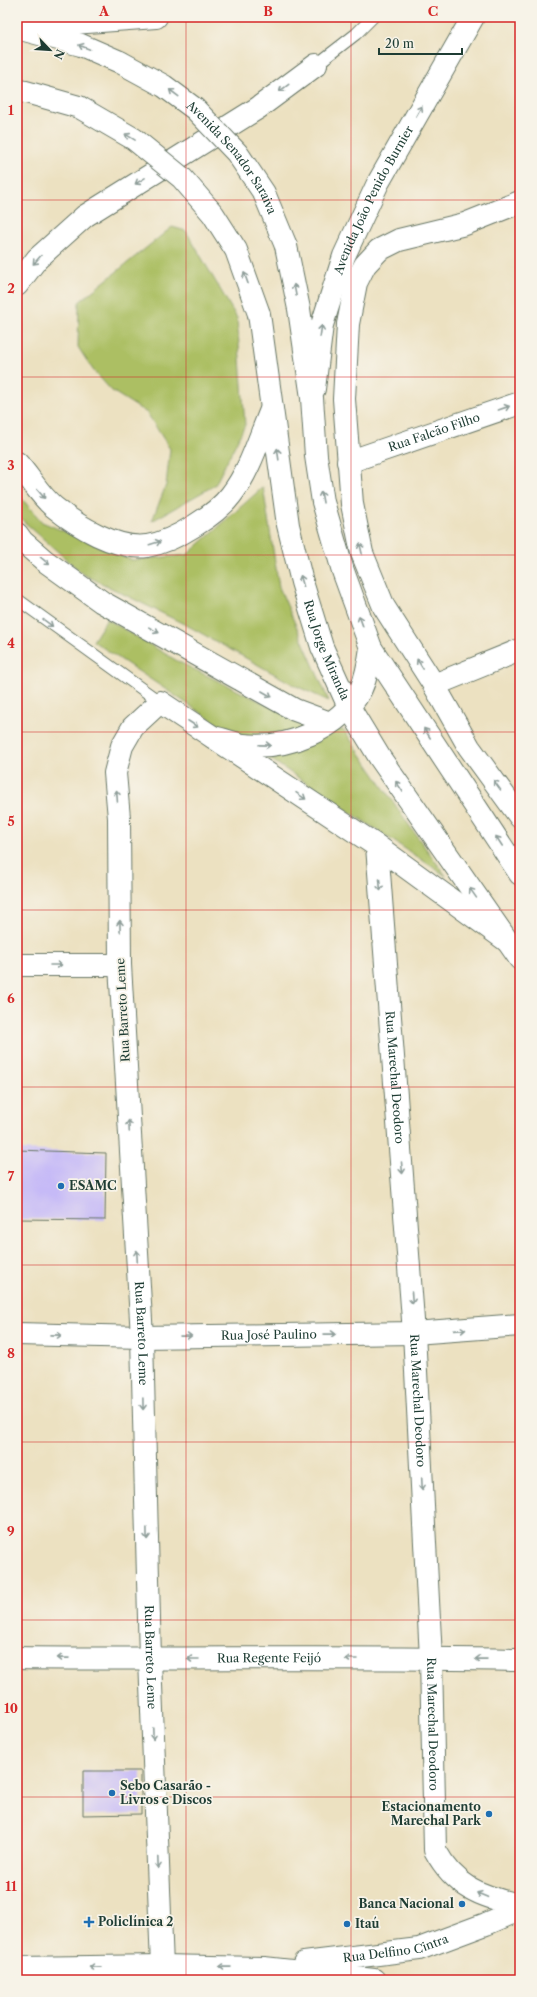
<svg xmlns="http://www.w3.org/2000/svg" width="537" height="1997" font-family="'Libre Caslon Text',serif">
  <rect width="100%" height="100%" fill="#f7f3e8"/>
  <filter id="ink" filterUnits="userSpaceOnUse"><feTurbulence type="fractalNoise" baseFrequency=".025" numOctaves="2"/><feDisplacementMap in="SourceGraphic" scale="8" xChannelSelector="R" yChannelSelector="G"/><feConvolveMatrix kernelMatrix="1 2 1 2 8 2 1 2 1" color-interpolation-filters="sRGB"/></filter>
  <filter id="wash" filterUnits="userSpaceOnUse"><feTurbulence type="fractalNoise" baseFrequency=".012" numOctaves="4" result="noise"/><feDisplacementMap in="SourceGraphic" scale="16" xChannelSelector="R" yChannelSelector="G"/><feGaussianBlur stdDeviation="0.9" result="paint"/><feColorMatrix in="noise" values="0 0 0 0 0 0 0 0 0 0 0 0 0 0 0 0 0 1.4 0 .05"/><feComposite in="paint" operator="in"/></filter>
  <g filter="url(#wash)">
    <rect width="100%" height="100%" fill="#ece1c1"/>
    <path fill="#acbf63" stroke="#667e4c" d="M172,227L186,231L237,318L245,425L215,485L152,521L166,485L170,449L147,413L112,391L93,370L78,347L79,302Z
      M263,487L279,587L329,701L296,686L190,627L83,574L21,519L17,510V493L42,522L132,560L187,555Z
      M107,619L179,662L317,729L344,730L411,828L446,876L93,641Z"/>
    <g id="blocks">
      <path fill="#c6baf7" d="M17,1150L106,1153L105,1220L17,1219Z
        M83,1771H141V1814L83,1815Z"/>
    </g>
  </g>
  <g filter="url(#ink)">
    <use href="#blocks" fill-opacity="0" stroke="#677665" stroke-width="1"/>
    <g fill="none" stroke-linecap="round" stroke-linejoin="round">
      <defs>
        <path id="service" d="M316,65L356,34L373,17
          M17,599L160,702"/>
        <g id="minor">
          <path d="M18,27L156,17"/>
          <path d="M520,202L465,224L399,240L379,250L365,265L356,283L348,324L344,399L352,504L362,553L384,607L434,685L469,747L520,817"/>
          <path id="s1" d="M348,462L520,403"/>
          <path d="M434,685L520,650"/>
          <path id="s2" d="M377,846L414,1333L431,1658L435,1850C455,1887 481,1897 520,1905"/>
          <path d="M120,965L119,818L115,773L122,746L133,727L160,702L377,846L506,940"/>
        </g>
        <g id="tertiary">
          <path id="s3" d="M17,965H120L142,1337L150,1659L162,1966"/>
        </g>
        <g id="secondary">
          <path id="s4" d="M314,389L322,325L344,256L378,183L473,17"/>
          <path id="s5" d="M17,1334L142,1337L414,1333L520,1325"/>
          <path id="s6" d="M17,1658C185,1660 352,1656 520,1660"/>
          <path d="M162,1966V1980"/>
        </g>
        <g id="primary">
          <path d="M17,28L81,45L120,62"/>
          <path d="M17,91L26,92L79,107"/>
          <path d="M286,246L299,309L312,398L316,456L323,502L343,571L371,648L520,874"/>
          <path d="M17,285L37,259L85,216L258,108L316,65"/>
          <path id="s7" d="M259,314L288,525L302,582L322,647L349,707L380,758L520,959"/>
          <path d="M17,463C30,477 39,495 54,507C77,526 117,550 147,546C164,543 180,535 194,526C207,518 222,507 231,495C250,471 259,438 271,410"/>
          <path d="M17,534L22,541L45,561L102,602L295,710L330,723"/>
          <path d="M213,737C223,739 233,743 243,745C286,750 340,730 361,689C367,676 369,662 371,648"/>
          <path id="s8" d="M304,1963L419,1949L486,1924L512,1913L520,1906"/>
          <path d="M17,1968L162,1966L264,1968L374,1980"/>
        </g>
      </defs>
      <use href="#service" stroke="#677665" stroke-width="13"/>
      <use href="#minor" stroke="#677665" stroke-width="24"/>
      <use href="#tertiary" stroke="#677665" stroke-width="24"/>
      <use href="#secondary" stroke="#677665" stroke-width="24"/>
      <use href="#primary" stroke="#677665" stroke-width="24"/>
      <use href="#service" stroke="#fff" stroke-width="11"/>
      <use href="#minor" stroke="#fff" stroke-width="22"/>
      <use href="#tertiary" stroke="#fff" stroke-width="22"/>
      <use href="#secondary" stroke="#fff" stroke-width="22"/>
      <use href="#primary" stroke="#fff" stroke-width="22"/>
      <defs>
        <g id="primary-bridge">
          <path id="s9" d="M120,62L164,86L195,109L237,153L264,193L286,246"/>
          <path d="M79,107L134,139L182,178L213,214L236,250L259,314"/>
        </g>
      </defs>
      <use href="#primary-bridge" stroke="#677665" stroke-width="24" stroke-linecap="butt"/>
      <use href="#primary-bridge" stroke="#fff" stroke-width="22"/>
    </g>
    <defs><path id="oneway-shaft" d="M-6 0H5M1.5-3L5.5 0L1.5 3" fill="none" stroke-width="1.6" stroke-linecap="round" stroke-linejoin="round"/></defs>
    <g stroke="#8f9e9a">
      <use href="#oneway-shaft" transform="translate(84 47) rotate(-159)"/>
      <use href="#oneway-shaft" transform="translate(284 88) rotate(143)"/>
      <use href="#oneway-shaft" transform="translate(174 93) rotate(-143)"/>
      <use href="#oneway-shaft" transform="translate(419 111) rotate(-60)"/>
      <use href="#oneway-shaft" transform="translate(130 137) rotate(-149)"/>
      <use href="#oneway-shaft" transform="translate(140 181) rotate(148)"/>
      <use href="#oneway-shaft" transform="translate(37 260) rotate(132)"/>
      <use href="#oneway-shaft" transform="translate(246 278) rotate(-110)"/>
      <use href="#oneway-shaft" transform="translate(295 290) rotate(-101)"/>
      <use href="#oneway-shaft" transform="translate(321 331) rotate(-82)"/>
      <use href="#oneway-shaft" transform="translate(504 408) rotate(-19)"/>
      <use href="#oneway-shaft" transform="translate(278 454) rotate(-98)"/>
      <use href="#oneway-shaft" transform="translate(41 494) rotate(49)"/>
      <use href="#oneway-shaft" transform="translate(322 497) rotate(-100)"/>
      <use href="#oneway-shaft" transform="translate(155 543) rotate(-17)"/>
      <use href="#oneway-shaft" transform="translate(361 549) rotate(-103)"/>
      <use href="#oneway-shaft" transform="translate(45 561) rotate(40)"/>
      <use href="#oneway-shaft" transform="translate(302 581) rotate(-106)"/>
      <use href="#oneway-shaft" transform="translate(361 621) rotate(-110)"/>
      <use href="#oneway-shaft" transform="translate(48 623) rotate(36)"/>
      <use href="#oneway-shaft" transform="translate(154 630) rotate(29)"/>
      <use href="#oneway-shaft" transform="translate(420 664) rotate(-122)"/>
      <use href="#oneway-shaft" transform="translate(267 694) rotate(30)"/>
      <use href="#oneway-shaft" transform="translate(193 724) rotate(33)"/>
      <use href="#oneway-shaft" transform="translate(427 733) rotate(-123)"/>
      <use href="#oneway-shaft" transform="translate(265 745) rotate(1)"/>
      <use href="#oneway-shaft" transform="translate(497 785) rotate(-126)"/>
      <use href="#oneway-shaft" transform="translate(399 786) rotate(-124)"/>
      <use href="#oneway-shaft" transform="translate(117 796) rotate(-94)"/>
      <use href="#oneway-shaft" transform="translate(301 796) rotate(34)"/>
      <use href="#oneway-shaft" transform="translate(499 841) rotate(-123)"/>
      <use href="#oneway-shaft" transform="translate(380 885) rotate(85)"/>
      <use href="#oneway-shaft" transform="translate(473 893) rotate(-125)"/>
      <use href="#oneway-shaft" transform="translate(120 926) rotate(-91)"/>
      <use href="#oneway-shaft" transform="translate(56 965)"/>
      <use href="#oneway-shaft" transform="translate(129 1126) rotate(-93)"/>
      <use href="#oneway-shaft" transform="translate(402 1168) rotate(85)"/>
      <use href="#oneway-shaft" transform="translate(137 1256) rotate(-93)"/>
      <use href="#oneway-shaft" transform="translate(412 1298) rotate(85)"/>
      <use href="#oneway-shaft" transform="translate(460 1330) rotate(-4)"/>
      <use href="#oneway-shaft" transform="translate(330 1334) rotate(-1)"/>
      <use href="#oneway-shaft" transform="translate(56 1335) rotate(1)"/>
      <use href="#oneway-shaft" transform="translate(186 1336) rotate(-1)"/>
      <use href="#oneway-shaft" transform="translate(143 1404) rotate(89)"/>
      <use href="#oneway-shaft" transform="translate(422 1484) rotate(87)"/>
      <use href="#oneway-shaft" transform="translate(147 1534) rotate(89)"/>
      <use href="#oneway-shaft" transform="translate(63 1658) rotate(-179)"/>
      <use href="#oneway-shaft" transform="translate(193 1659) rotate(180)"/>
      <use href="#oneway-shaft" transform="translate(351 1659) rotate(180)"/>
      <use href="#oneway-shaft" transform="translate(481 1659) rotate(-179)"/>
      <use href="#oneway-shaft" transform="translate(153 1734) rotate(88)"/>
      <use href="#oneway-shaft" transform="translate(158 1863) rotate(88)"/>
      <use href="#oneway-shaft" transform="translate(482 1895) rotate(-157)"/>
      <use href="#oneway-shaft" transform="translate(95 1967) rotate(179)"/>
      <use href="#oneway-shaft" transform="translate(225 1967) rotate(-179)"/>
    </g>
  </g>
  <path fill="none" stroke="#d62828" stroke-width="1" stroke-opacity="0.55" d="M186,17V1980M351,17V1980M17,200H520M17,377H520M17,555H520M17,732H520M17,910H520M17,1087H520M17,1265H520M17,1442H520M17,1620H520M17,1797H520"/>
  <g fill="#1f6fb2" stroke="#f7f3e8" stroke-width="1.5">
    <circle cx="61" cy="1186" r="4"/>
    <circle cx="112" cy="1793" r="4"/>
    <circle cx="489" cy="1814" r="4"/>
    <circle cx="462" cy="1904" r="4"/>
    <path d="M87 1916h4v4h4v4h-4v4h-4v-4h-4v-4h4z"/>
    <circle cx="347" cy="1924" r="4"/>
  </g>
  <g text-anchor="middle" stroke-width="3.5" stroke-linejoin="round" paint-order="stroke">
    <g font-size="12" fill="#1f3d34" stroke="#f7f3e8">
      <text dy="4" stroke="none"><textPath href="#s9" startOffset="150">Avenida Senador Saraiva</textPath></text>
      <text dy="4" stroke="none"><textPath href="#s4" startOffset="200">Avenida João Penido Burnier</textPath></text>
      <text dy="4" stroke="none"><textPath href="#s1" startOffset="91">Rua Falcão Filho</textPath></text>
      <text dy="4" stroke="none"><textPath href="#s7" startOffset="344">Rua Jorge Miranda</textPath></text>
      <text transform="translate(123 1010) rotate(-93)" y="4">Rua Barreto Leme</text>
      <text dy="4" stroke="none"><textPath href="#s2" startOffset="232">Rua Marechal Deodoro</textPath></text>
      <text dy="4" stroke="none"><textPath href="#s3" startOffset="472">Rua Barreto Leme</textPath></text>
      <text dy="4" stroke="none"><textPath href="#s5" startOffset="252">Rua José Paulino</textPath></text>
      <text dy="4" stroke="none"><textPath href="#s2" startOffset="556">Rua Marechal Deodoro</textPath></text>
      <text dy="4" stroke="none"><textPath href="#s3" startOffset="796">Rua Barreto Leme</textPath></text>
      <text dy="4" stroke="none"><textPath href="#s6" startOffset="252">Rua Regente Feijó</textPath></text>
      <text dy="4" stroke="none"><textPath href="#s2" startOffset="880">Rua Marechal Deodoro</textPath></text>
      <text dy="4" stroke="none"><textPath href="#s8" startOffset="93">Rua Delfino Cintra</textPath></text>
    </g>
    <g font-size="12" font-weight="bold" fill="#1f3d34" stroke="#f7f3e8" text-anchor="start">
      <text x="69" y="1190">ESAMC</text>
      <text x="120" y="1790">Sebo Casarão -<tspan x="120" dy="14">Livros e Discos</tspan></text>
      <text x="481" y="1811" text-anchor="end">Estacionamento<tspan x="481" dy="14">Marechal Park</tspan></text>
      <text x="454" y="1908" text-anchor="end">Banca Nacional</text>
      <text x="98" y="1926">Policlínica 2</text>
      <text x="355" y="1928">Itaú</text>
    </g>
  </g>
  <rect width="537" height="1997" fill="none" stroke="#f7f3e8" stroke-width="44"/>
  <g transform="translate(50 50) rotate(115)" stroke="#f7f3e8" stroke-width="3" paint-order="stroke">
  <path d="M0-3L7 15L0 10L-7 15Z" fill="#1f3d34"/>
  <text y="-6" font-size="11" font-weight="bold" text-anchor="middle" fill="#1f3d34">N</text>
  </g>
  <path d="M379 48v6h83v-6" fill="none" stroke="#1f3d34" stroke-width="2"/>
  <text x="385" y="48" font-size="12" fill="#1f3d34" stroke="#f7f3e8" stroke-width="3" paint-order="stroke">20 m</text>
  <rect x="22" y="22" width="493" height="1953" fill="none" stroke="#d62828" stroke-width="1.5"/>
  <g font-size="13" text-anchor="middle" font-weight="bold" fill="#d62828">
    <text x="104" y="16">A</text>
    <text x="268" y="16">B</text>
    <text x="433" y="16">C</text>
    <text x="11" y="115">1</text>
    <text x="11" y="293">2</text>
    <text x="11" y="470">3</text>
    <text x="11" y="648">4</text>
    <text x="11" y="826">5</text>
    <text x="11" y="1003">6</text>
    <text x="11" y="1181">7</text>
    <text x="11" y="1358">8</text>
    <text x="11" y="1536">9</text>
    <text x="11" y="1713">10</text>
    <text x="11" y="1891">11</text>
  </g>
</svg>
